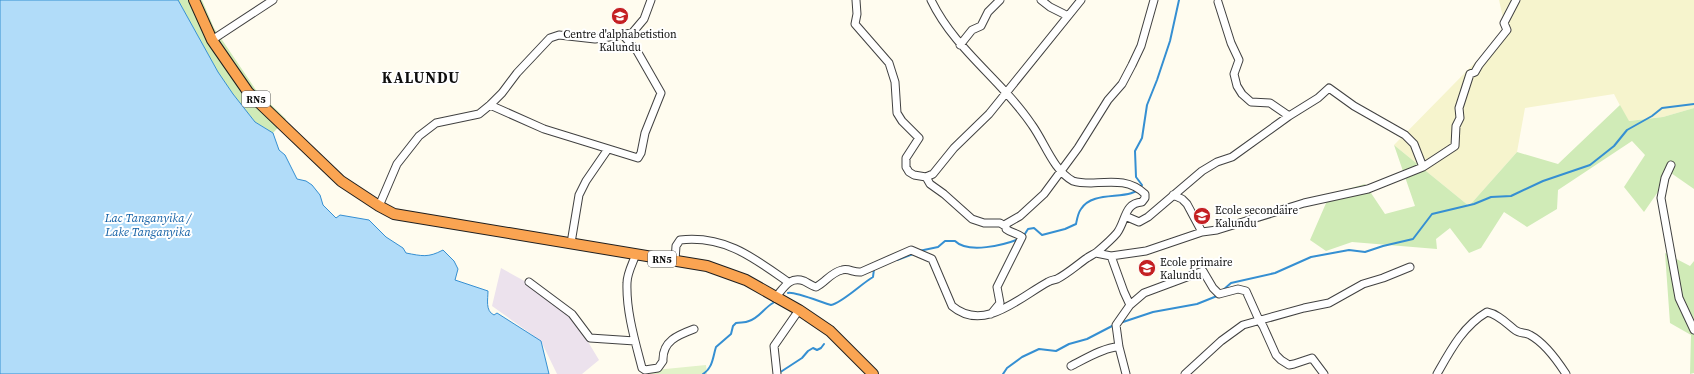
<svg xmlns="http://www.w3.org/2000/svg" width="1694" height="374" font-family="'Source Serif 4',serif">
  <rect width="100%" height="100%" fill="#fffcef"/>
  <path fill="#ece2ed" d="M501,268L528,283L571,315L587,340L599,360L582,374H557L541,341L492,306Z"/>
  <path fill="#f6f4cd" d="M1499,0H1694V108L1663,117L1628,121L1614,94L1525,108L1517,152L1469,206L1394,145L1506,31Z"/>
  <path fill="#d0ebb7" d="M178,0H202L214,28L256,90L286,119L273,133L255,122L233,94L218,72Z
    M1620,105L1629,121L1663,117L1694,108V189L1671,173L1644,212L1624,187L1645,155L1632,141L1558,190L1557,209L1527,227L1504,212L1481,248L1469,253L1450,228L1436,239L1437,249L1352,242L1326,251L1310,240L1330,194L1365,184L1385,214L1415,206L1394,145L1469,206L1517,152L1558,164Z
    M1665,253L1690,266L1694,261V373L1690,374L1691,335L1670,323Z"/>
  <path fill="#e2f2c9" d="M706,365L707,374H645V371Z"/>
  <path fill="#b1dcf9" stroke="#358fd2" d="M0,0H178L218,72L233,94L255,122L273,133L279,150L285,155L297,179L306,181L312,185L320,195L323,205L336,218L340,215L369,220L386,237L403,248L406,253C422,256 428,258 443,250L454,261L458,269L455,280L488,291C488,299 485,311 494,315L497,313L541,341L549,374H0Z"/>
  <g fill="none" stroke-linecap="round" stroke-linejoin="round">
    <path stroke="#358fd2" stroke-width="2" d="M1023,237L1028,229L1034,228L1042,235L1065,229L1076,224C1077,219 1078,213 1081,209C1094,188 1133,203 1142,185L1136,177L1135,151L1142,138L1147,105L1157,80L1170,41L1179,0
      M919,251L938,247L945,241H955C968,254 1004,245 1019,239
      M897,260L913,254
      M1223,290L1231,283L1275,273L1311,257L1349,250L1365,252L1383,246L1413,239L1432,214L1474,204L1491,197L1511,196L1543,181L1590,165L1614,146L1627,130L1652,116L1662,108L1694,104
      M788,293C794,291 823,303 831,305C842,303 861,284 873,277L874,269
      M1120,323L1153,312L1197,304L1217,296
      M779,373L802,358L808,351L813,348L817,350L821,348L824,344
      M703,374C713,368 713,356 716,347L731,334L733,326L736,323C741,322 745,323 749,321C759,318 764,308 773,303
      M1003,374L1007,368L1022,357L1039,349L1056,351L1069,344L1087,339L1114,325"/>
    <defs>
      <path id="minor" d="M856,0L857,14L855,24L889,63L895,82L897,113L902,121L919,138L906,158V167L909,172L914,175L926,177L933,174L954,148L989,114L1081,0
        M1041,0L1050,7L1068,16
        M1218,2L1231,43L1239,60L1234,74L1237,86L1242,94L1251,102L1270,103L1289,116
        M212,40L273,0
        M960,45L972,30L981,26L988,12L1000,0
        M490,105L544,129L638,158L641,153L645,133L661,93L637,51L623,35
        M1671,165L1665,178L1661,198L1679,298L1694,330
        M926,177L930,184L944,194L972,219L984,223H1000L1005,226
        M1173,195L1182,199L1187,204L1202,232L1217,230L1304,203L1368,189L1423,167L1455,146L1456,126L1460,118L1459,108L1470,74L1475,72L1479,65L1507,30L1504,23L1516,0
        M379,206L397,164L419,136L436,123L479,114L490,105L502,93L517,73L550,38L559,35L595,39L623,35L633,32L644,19L651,0
        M1125,216L1139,222L1148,217L1202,171L1217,162L1232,157L1289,116L1318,98L1329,88L1354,106L1405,135L1414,144L1423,167
        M571,243L579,195L586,181L608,149
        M1096,253L1111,256L1124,292L1130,305L1116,325L1119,347L1126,374
        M636,254C633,263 627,273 627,283C626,311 635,341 642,368L645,370L658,368L663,361C662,341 678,335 694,329
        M1111,256L1146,251L1202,232
        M675,261L676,246L680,240C725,235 754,258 788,282
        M529,282L572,314L590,338L635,341
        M775,298C784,288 789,276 804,281C808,283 812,286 816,287C826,282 830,273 842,270C849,268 854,273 861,272L911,250L932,259L952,306C984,333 1020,297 1048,282C1051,280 1054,280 1057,279C1067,274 1077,265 1087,258C1090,256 1094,254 1097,252C1104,246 1112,239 1117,233C1126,221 1124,203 1142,202L1145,198V194C1129,179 1112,182 1091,183C1085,183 1079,183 1073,181C1053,170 1045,143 1032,125C1002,80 955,50 931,0
        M1130,305L1144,293L1203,271L1213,288L1219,294L1238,289L1246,291L1259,320L1263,326L1276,355L1281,360L1289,365L1294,364L1312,358L1324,374
        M991,314L1000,303L997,287L1022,237C1017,233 1011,233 1006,229V224L1020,216L1044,194L1078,148L1108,100L1122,84L1132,65L1141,46L1154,0
        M1071,366C1083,360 1106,346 1119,347
        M777,374L774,346L799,310
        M1185,374L1221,341L1243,325L1304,308L1329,303L1363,284L1383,278L1410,267
        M1437,374C1450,351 1463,326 1487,312C1498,314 1507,324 1515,330C1520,334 1525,332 1530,335C1545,343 1557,360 1566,374"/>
      <path id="highway" d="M194,0L212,40L248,92L341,181L379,206L394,214L707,266L746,280L799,310L830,331L873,374"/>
    </defs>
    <use href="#minor" stroke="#414141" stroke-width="9"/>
    <use href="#highway" stroke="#1f1f1f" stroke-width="12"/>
    <use href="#minor" stroke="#fff" stroke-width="7"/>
    <use href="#highway" stroke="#faa452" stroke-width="10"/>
  </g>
  <defs>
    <symbol id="school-disc" viewBox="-11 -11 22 22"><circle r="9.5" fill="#c42023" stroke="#fff"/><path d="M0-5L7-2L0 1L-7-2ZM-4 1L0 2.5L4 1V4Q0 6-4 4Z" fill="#fff"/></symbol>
  </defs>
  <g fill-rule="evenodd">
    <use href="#school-disc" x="610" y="6" width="20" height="20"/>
    <use href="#school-disc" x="1192" y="206" width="20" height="20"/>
    <use href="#school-disc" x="1137" y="258" width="20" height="20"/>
  </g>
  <g text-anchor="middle" stroke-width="4" stroke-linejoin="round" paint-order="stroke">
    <g fill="#fff" stroke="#565656" stroke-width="1">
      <rect x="242" y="91" width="28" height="16" rx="3"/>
      <rect x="648" y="251" width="28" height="16" rx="3"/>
    </g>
    <g font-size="10" font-weight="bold" fill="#0e0e0e">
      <text x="256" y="103">RN5</text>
      <text x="662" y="263">RN5</text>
    </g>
    <g font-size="11" fill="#0e0e0e" stroke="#fff" text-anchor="start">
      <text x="620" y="38" text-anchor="middle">Centre d'alphabetistion<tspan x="620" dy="13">Kalundu</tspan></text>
      <text x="1215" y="214">Ecole secondaire<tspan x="1215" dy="13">Kalundu</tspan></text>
      <text x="1160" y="266">Ecole primaire<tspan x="1160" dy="13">Kalundu</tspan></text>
    </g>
    <g font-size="12" font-style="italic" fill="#1260a5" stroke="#fff">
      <text x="148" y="222">Lac Tanganyika /<tspan x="148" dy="14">Lake Tanganyika</tspan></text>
    </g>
    <g font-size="15" font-weight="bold" letter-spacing="1" fill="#0e0e0e" stroke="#fff">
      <text x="421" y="83">KALUNDU</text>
    </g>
  </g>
</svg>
